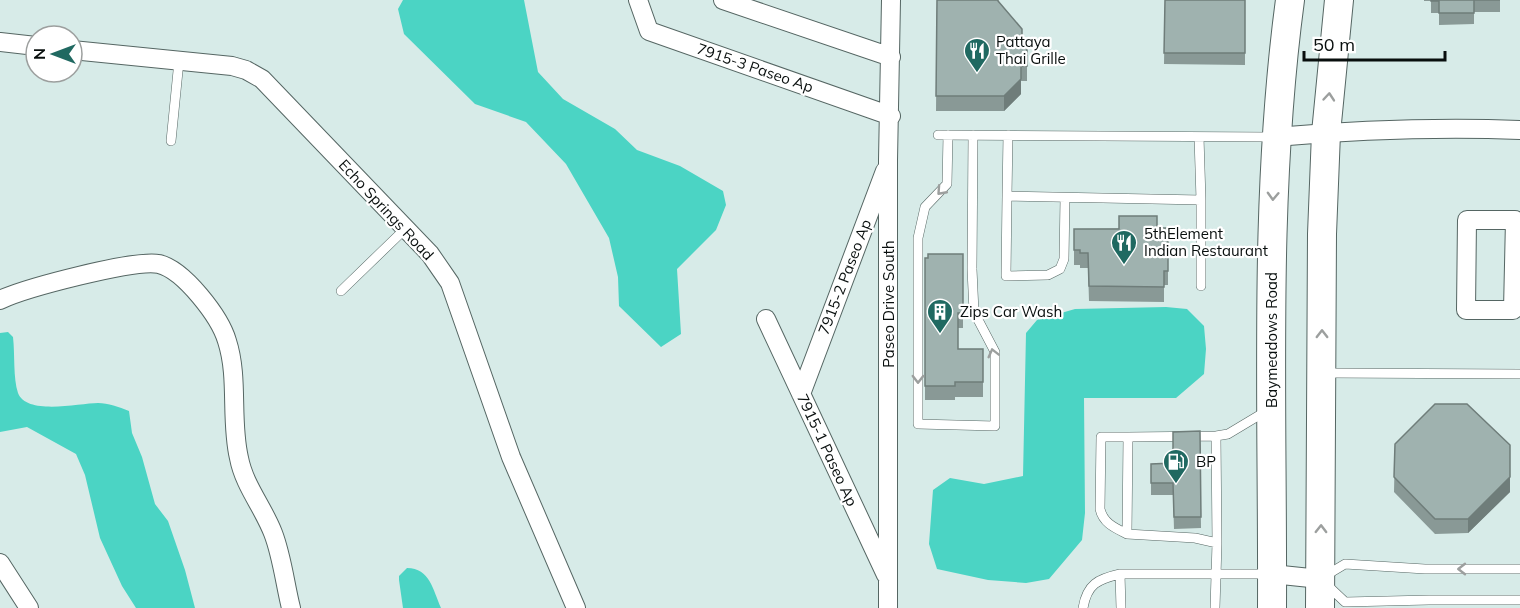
<svg xmlns="http://www.w3.org/2000/svg" width="1520" height="608" font-family="Mulish,sans-serif">
  <rect width="100%" height="100%" fill="#d7ebe8"/>
  <path fill="#4bd4c4" d="M403,0H524L538,72L563,99L615,129L637,150L680,166L723,191L726,205L716,230L677,269L681,334L661,347L619,306L618,277L609,238L566,164L526,122L475,104L404,34L398,9Z
    M1166,307L1187,309L1204,326L1206,349L1204,374L1176,398H1084L1085,513L1082,540L1049,579L1026,583L988,580L937,569L929,544L933,490L950,478L984,484L1023,476L1026,333L1037,320L1075,309Z
    M8,332L13,337C15,354 13,378 18,393C27,416 80,403 98,403C108,403 119,407 129,411L132,433L142,457L155,504L168,521L185,570L195,608H136L122,586L100,538L85,475L76,454L27,427L0,432V333Z
    M407,568C430,568 433,590 441,608H403L399,580V576Z"/>
  <g fill="none" stroke-linecap="round" stroke-linejoin="round">
    <defs>
      <path id="service" d="M938,135L1273,137
        M948,135L947,184L925,207L918,238V424L995,426V352L974,312L972,269L973,135
        M1008,135L1007,196L1201,200L1199,137
        M171,141L179,61
        M1007,196L1006,276L1048,275L1060,269L1064,259L1065,198
        M1201,200V286
        M341,291L405,229
        M1324,373L1520,374
        M1216,436L1217,543
        M1127,534C1115,528 1103,523 1100,509L1101,437H1128
        M1120,574L1121,608
        M1325,576L1345,564L1425,569H1520
        M1326,584L1345,602L1429,600H1520
        M1083,608C1087,584 1098,579 1120,574H1270
        M1215,608L1217,543L1195,538L1127,534L1128,437L1216,436L1228,434L1268,410"/>
      <path id="minor" d="M638,0L649,31L891,116
        M723,0L891,57
        M0,42L36,46
        M72,50L232,66L246,70L262,79L430,254L450,283L511,457L576,608
        M1275,137C1356,130 1438,127 1520,130
        M1467,220H1515L1513,310H1466Z
        M0,300C25,288 135,259 159,264C184,270 220,317 227,341C239,378 230,420 239,458C244,485 263,507 273,533C282,556 285,584 291,608
        M766,319L886,575
        M801,394L885,171
        M0,563L29,608
        M1272,574L1320,579
        M888,608V160L891,0"/>
      <path id="primary" d="M1272,608C1273,405 1263,201 1290,0
        M1320,608L1322,234L1326,133L1339,0"/>
    </defs>
    <use href="#service" stroke="#556663" stroke-width="10"/>
    <use href="#minor" stroke="#556663" stroke-width="20"/>
    <use href="#primary" stroke="#556663" stroke-width="30"/>
    <use href="#service" stroke="#fff" stroke-width="9"/>
    <use href="#minor" stroke="#fff" stroke-width="18"/>
    <use href="#primary" stroke="#fff" stroke-width="28"/>
  </g>
  <path fill="#899996" d="M937,0L998,1L1022,40H1027V81H1021V94L1004,111H936Z
    M1165,0H1245V65L1164,64Z
    M1424,0H1500V12H1474V24L1439,25V13H1431V1H1424Z
    M1168,228V285H1164V302L1089,301L1088,268H1080V265H1074V229Z
    M963,254V328H958V349H983V397H955V400H925V258Z
    M1200,431L1201,528L1174,529L1173,495H1151V464L1173,463Z
    M1395,444L1510,492L1468,533L1435,534L1394,492Z"/>
  <path fill="#6f7d7a" d="M1021,79V94L1004,111V96Z
    M1510,445V492L1468,533V519Z"/>
  <path fill="#9fb2af" stroke="#6f7d7a" stroke-width="1.5" d="M937,0H998V1L1022,29V40H1027V66H1021V79L1004,96H936Z
    M1165,0H1245V53H1164Z
    M1431,0H1500H1474V13H1439V1H1431Z
    M1119,216H1157V228H1168V271H1164V287L1089,286L1088,253H1080V250H1074V229H1119Z
    M928,254H963V313H958V349H983V382H955V386H925V258H928Z
    M1435,404H1467L1510,445V477L1468,519H1435L1394,477L1395,444Z
    M1200,431L1201,517H1174L1173,483H1151V464L1173,463V432Z"/>
  <defs><path id="oneway-chevron" d="M-2-3.5L2.5 0L-2 3.5" fill="none" stroke-width="1.6" stroke-linecap="round" stroke-linejoin="round" transform="scale(1.5)"/></defs>
  <g stroke="#9c9f9e">
    <use href="#oneway-chevron" transform="translate(1329 97) rotate(-85)"/>
    <use href="#oneway-chevron" transform="translate(941 191) rotate(132)"/>
    <use href="#oneway-chevron" transform="translate(1273 196) rotate(92)"/>
    <use href="#oneway-chevron" transform="translate(1322 334) rotate(-90)"/>
    <use href="#oneway-chevron" transform="translate(993 353) rotate(-104)"/>
    <use href="#oneway-chevron" transform="translate(918 379) rotate(90)"/>
    <use href="#oneway-chevron" transform="translate(1321 529) rotate(-89)"/>
    <use href="#oneway-chevron" transform="translate(1462 569) rotate(180)"/>
  </g>
  <defs>
    <symbol id="restaurant-pin" viewBox="-11 -11 22 30"><path d="M0 17L-7.5 6A9.5 9.5 0 1 1 7.5 6Z" fill="#206961" stroke="#fff"/><path d="M-5-6h1v4h1v-4h1v4h1v-4h1v5L-1.5 .5V6h-2V.5L-5-1ZM5-6V6H3V1.5H1.5Q1.5-4 5-6Z" fill="#fff"/></symbol>
    <symbol id="building-pin" viewBox="-11 -11 22 30"><path d="M0 17L-7.5 6A9.5 9.5 0 1 1 7.5 6Z" fill="#206961" stroke="#fff"/><path d="M-4-6H4V6H1V3H-1V6H-4ZM-2.5-4.3h1.7v1.8h-1.7ZM.8-4.3h1.7v1.8H.8ZM-2.5-1h1.7V.8h-1.7ZM.8-1h1.7V.8H.8Z" fill="#fff"/></symbol>
    <symbol id="fuel-pin" viewBox="-11 -11 22 30"><path d="M0 17L-7.5 6A9.5 9.5 0 1 1 7.5 6Z" fill="#206961" stroke="#fff"/><path d="M-5.5-6h7V0h2V4h1.3V-2.5L3-4.5l.8-.8L6-3V5H2.5V1h-1V6h-7ZM-4.2-4.7v3.2H.2V-4.7Z" fill="#fff"/></symbol>
  </defs>
  <g fill-rule="evenodd">
    <use href="#restaurant-pin" x="962" y="36" width="30" height="40"/>
    <use href="#restaurant-pin" x="1109" y="228" width="30" height="40"/>
    <use href="#building-pin" x="925" y="297" width="30" height="40"/>
    <use href="#fuel-pin" x="1161" y="447" width="30" height="40"/>
  </g>
  <g text-anchor="middle" stroke-width="4.5" stroke-linejoin="round" paint-order="stroke">
    <g font-size="15" fill="#080e0d" stroke="#fff" text-anchor="start">
      <text x="996" y="47">Pattaya<tspan x="996" dy="17">Thai Grille</tspan></text>
      <text x="1144" y="239">5thElement<tspan x="1144" dy="17">Indian Restaurant</tspan></text>
      <text x="960" y="317">Zips Car Wash</text>
      <text x="1196" y="467">BP</text>
    </g>
    <g font-size="15" fill="#080e0d" stroke="#fff">
      <text transform="translate(755 68) rotate(19)" y="5">7915-3 Paseo Ap</text>
      <text transform="translate(386 210) rotate(47)" y="5">Echo Springs Road</text>
      <text transform="translate(845 277) rotate(-69)" y="5">7915-2 Paseo Ap</text>
      <text transform="translate(889 304) rotate(-90)" y="5">Paseo Drive South</text>
      <text transform="translate(1272 340) rotate(-90)" y="5">Baymeadows Road</text>
      <text transform="translate(827 450) rotate(65)" y="5">7915-1 Paseo Ap</text>
    </g>
  </g>
  <g transform="translate(54 54) rotate(270)"><circle r="28" fill="#ffffff" stroke="#9c9f9e" stroke-width="1.5"/>
  <path d="M0-4.5L10 22L0 15L-10 22Z" fill="#206961"/>
  <text y="-9" font-size="16" font-weight="bold" text-anchor="middle" fill="#080e0d">N</text>
  </g>
  <path d="M1304 51v9h141v-9" fill="none" stroke="#080e0d" stroke-width="3"/>
  <text x="1313" y="51" font-size="18" fill="#080e0d" stroke="#ffffff" stroke-width="4.5" paint-order="stroke">50 m</text>
</svg>
